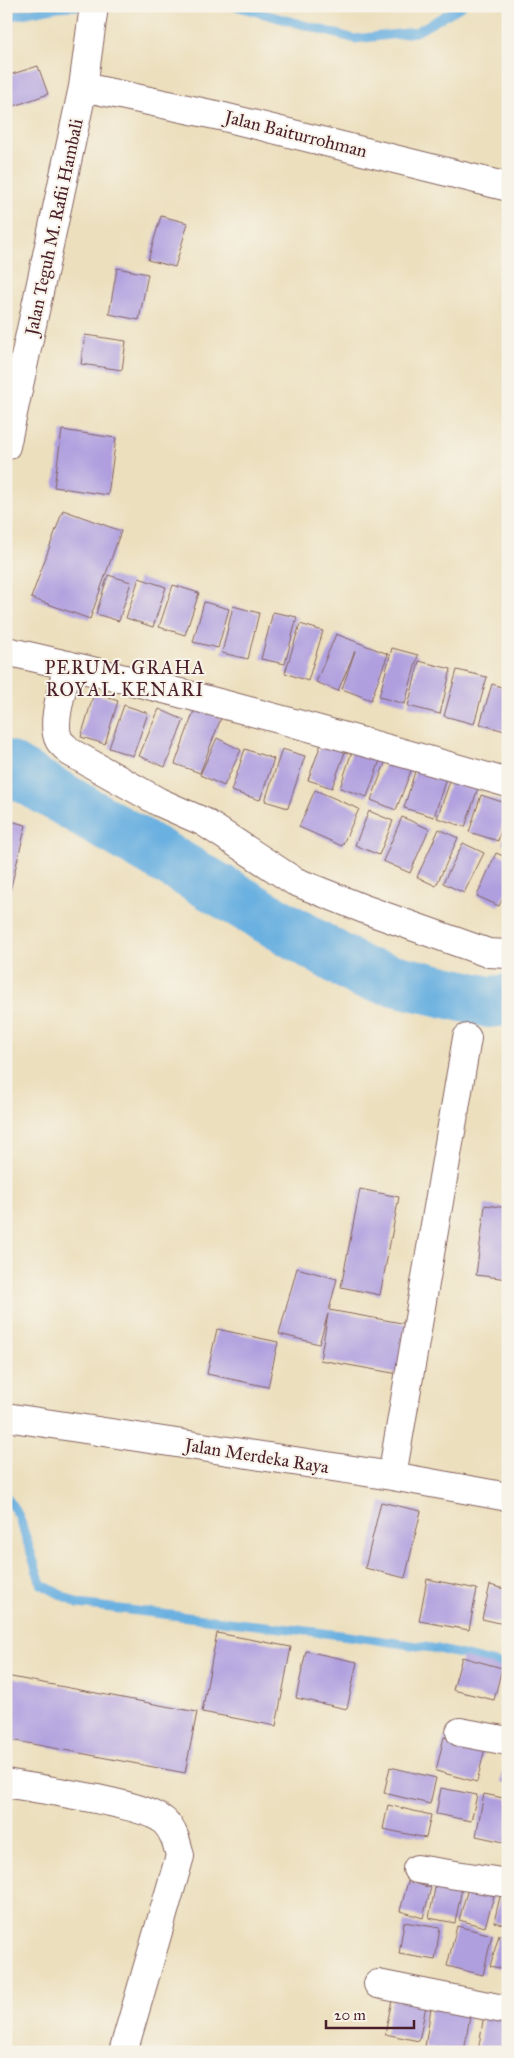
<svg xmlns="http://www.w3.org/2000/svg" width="514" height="2058" font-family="'IM FELL Great Primer',serif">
  <rect width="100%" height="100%" fill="#f7f3e8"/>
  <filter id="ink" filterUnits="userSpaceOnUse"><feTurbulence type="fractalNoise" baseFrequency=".02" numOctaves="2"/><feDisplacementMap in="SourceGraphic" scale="10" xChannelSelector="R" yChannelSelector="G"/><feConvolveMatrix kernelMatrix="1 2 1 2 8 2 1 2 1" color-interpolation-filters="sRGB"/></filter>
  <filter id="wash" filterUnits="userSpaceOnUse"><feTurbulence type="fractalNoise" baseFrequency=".0096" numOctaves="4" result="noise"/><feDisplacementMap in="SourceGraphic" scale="20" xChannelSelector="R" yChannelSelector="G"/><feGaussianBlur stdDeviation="1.12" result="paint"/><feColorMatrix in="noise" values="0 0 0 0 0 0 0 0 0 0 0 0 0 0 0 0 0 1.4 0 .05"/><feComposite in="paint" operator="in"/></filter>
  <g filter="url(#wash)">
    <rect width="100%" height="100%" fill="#ecdfbd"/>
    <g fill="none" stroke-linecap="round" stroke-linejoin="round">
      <path stroke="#6ab0e0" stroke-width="9" d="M235,6L355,39L416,32L462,6
        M6,17L58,7L79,6
        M6,1496L19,1516L41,1584L78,1604L349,1636L438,1649L508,1666"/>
      <path stroke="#6ab0e0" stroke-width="52" d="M6,766L363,973L489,1002L508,1000"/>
    </g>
    <g id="blocks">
      <path fill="#af9fdf" d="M38,66L48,94L6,109V76Z
        M161,216L188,223L175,267L148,260Z
        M117,268L148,274L139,320L109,314Z
        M85,335L126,341L122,370L81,364Z
        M62,430L116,438L108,495L54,487Z
        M63,510L121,531L90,619L31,598Z
        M108,575L131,582L119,621L96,614Z
        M139,578L166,587L153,627L126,618Z
        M173,585L199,593L185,635L159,627Z
        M204,602L229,609L218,648L193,642Z
        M233,606L259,613L248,659L222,653Z
        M273,612L297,617L285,664L261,659Z
        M300,624L323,631L308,681L285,673Z
        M336,634L388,654L371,700L342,689L355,651L338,691L316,682Z
        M392,648L418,655L405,704L379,697Z
        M419,661L451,669L440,714L408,706Z
        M457,670L487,677L474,724L444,716Z
        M492,684L508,689V732L480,724Z
        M94,693L118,701L105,744L81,737Z
        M124,705L148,713L133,756L109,748Z
        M195,708L221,718L200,773L175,764Z
        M159,709L184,720L165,767L139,756Z
        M217,738L241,750L224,786L200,775Z
        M355,742L383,752L367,797L340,788Z
        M321,744L345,752L332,788L308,780Z
        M245,749L274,759L260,800L231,791Z
        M282,749L305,756L288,808L265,801Z
        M387,758L412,768L396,810L371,800Z
        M416,768L446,778L434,817L404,808Z
        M451,779L478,788L465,827L437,818Z
        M315,790L359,809L342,846L299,827Z
        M481,795L508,804L498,841L469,832Z
        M369,811L393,821L379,855L355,845Z
        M402,817L429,829L410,873L383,861Z
        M6,820L26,825L9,895L6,894Z
        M439,829L458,838L436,886L417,877Z
        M507,830H508V846L502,844Z
        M463,843L484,853L464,893L443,883Z
        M496,853L508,858V888L499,906L477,896Z
        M360,1189L399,1197L380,1295L341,1287Z
        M485,1205L508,1208V1279L476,1275Z
        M297,1268L337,1279L329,1310L413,1325L404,1375L320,1360L328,1314L319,1344L279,1334Z
        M217,1329L278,1342L268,1387L207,1374Z
        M381,1502L421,1511L405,1578L365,1568Z
        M427,1579L477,1589L469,1630L419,1621Z
        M490,1585L508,1590V1625L482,1619Z
        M217,1633L291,1647L276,1726L202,1712Z
        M306,1651L357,1662L347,1709L296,1698Z
        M462,1657L502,1668L494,1700L453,1690Z
        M6,1676L197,1712L185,1773L6,1739Z
        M444,1737L485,1748L477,1782L436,1771Z
        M507,1755H508V1783L501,1782Z
        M390,1767L436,1778L430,1804L384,1793Z
        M441,1788L477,1795L471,1821L436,1814Z
        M484,1794L508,1799V1843L476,1836Z
        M388,1805L431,1815L426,1838L383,1829Z
        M408,1881L431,1888L423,1918L400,1911Z
        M436,1883L462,1888L455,1923L429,1918Z
        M468,1888L494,1896L485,1927L459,1920Z
        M502,1888L508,1889V1925L494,1922Z
        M404,1922L440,1928L435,1960L399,1954Z
        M457,1926L492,1935L483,1975L447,1966Z
        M499,1935L508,1937V1970L490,1966Z
        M393,1995L427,2001L419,2041L385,2034Z
        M431,2008L470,2015L464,2052L425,2047Z
        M485,2008L508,2012V2052H478Z
        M376,2048L388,2051V2052H375Z"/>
    </g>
  </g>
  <g filter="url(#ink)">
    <use href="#blocks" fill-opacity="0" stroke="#83625e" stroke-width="1"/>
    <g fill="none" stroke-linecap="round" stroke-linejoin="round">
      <defs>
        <path id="minor" d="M83,87L220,116L508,187
          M6,446L83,87L94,6
          M6,651C175,689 342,735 508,783
          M68,665C64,683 50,724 59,740C61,744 67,748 70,752L159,802L204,822L294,881L364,909L488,953L508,954
          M6,1417L392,1476L508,1497
          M392,1476L467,1038
          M460,1732L508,1741
          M6,1783C36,1789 146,1803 164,1821C174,1831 177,1843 180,1856L123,2052
          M417,1869L508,1883
          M378,1984L508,2010"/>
      </defs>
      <use href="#minor" stroke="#83625e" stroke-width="30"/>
      <use href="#minor" stroke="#fff" stroke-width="28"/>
    </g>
  </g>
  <g text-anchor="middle" stroke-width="4" stroke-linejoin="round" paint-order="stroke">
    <g font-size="18" fill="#4a1f2b" stroke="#f7f3e8">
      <text transform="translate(296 134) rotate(14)" y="6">Jalan Baiturrohman</text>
      <text transform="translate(54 227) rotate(-78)" y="6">Jalan Teguh M. Rafii Hambali</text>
      <text transform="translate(257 1456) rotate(9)" y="6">Jalan Merdeka Raya</text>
    </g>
    <g font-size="19" letter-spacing="1" fill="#4a1f2b" stroke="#f7f3e8">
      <text x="125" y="674">PERUM. GRAHA<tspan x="125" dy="22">ROYAL KENARI</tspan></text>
    </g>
  </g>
  <rect width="514" height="2058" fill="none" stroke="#f7f3e8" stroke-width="25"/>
  <path d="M326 2020v8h88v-8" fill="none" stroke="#4a1f2b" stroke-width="2.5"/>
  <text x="334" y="2020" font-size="15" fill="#4a1f2b" stroke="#f7f3e8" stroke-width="4" paint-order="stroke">20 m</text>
</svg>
